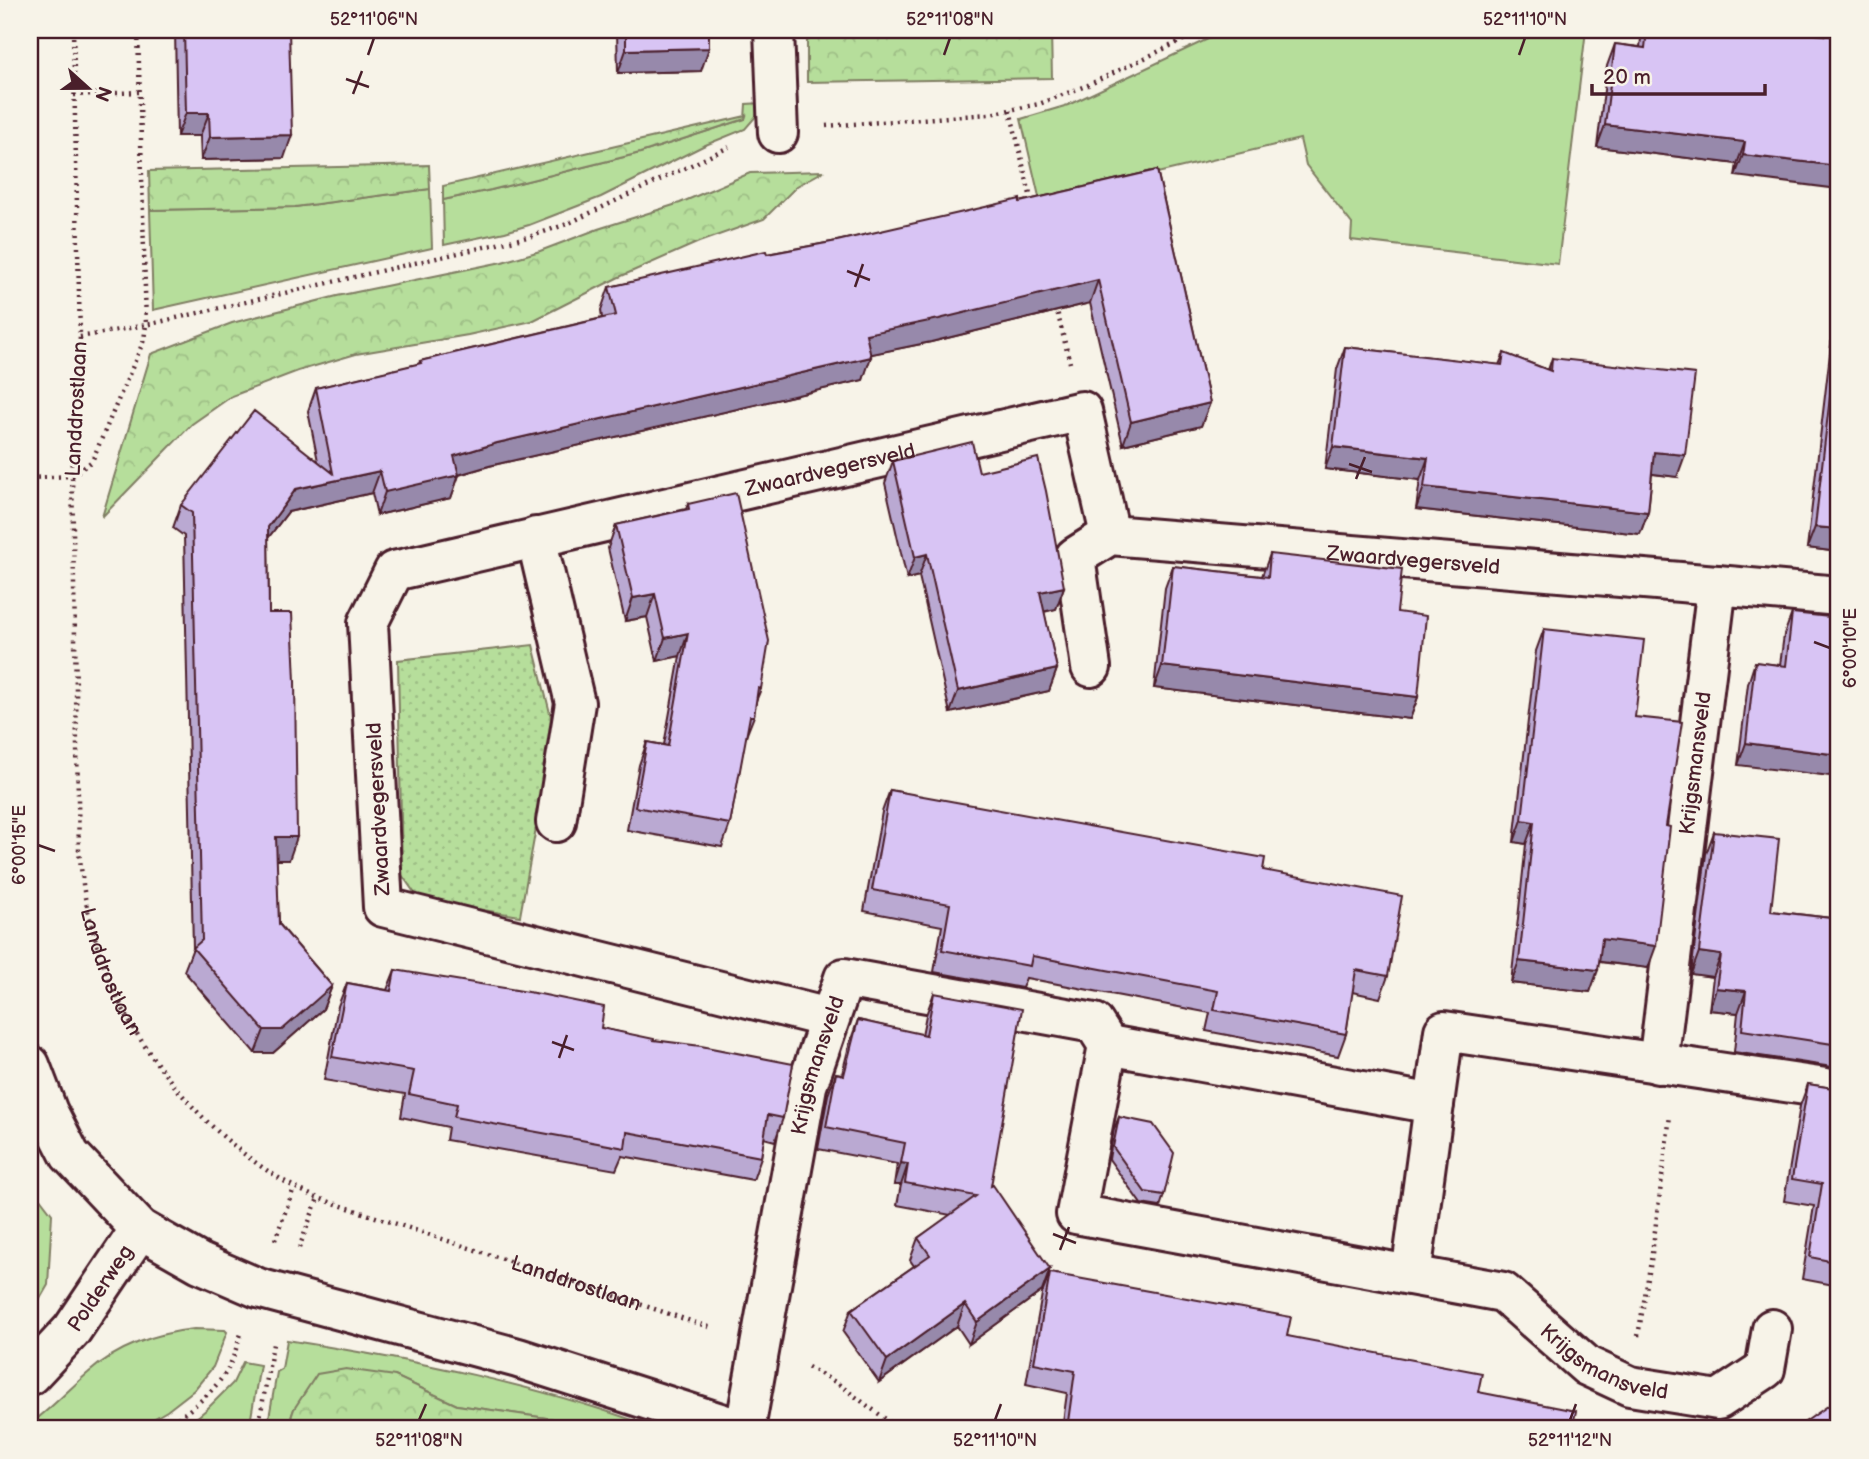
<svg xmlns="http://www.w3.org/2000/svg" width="1869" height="1459" font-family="'Balsamiq Sans',sans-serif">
  <defs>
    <pattern id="forest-crowns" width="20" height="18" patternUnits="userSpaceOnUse" patternTransform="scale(1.75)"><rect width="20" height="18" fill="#b6de9b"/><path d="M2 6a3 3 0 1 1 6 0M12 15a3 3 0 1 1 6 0" fill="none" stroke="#9ebe86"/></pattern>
    <pattern id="park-dots" width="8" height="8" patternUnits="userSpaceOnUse" patternTransform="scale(1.75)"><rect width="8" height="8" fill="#b6de9b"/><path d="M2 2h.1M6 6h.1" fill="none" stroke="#9ebe86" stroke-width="1.8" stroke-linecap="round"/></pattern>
  </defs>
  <rect width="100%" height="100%" fill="#f7f3e8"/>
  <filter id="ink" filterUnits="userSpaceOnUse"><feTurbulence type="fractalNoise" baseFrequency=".0143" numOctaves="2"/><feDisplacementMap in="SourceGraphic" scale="14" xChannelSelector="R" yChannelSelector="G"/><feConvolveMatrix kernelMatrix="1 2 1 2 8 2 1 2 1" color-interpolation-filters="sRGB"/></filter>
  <g filter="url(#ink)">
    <path fill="#b6de9b" stroke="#807e63" stroke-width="2" d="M1227,30H1586L1558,264L1351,240L1352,224L1306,165L1300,139L1040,201L1021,119L1068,105Z
      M762,103L758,114L745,129L703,146L601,197L529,225L505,232L444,245L443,200L491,190L640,153L745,119L746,104Z
      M430,189L432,248L153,310L150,210L295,207Z
      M30,1181L33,1189L52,1214L48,1285L30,1316Z
      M194,1329L225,1330L227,1332L213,1367L194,1390L167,1411L136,1429H30V1424C51,1409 68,1390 88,1373C117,1347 156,1333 194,1329Z
      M287,1340C412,1360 538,1384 657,1429H593L581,1423L457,1405L395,1376L294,1409L287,1429H267L277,1372L282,1369Z
      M243,1362L260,1365L249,1429H183L207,1409L233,1383Z"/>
    <path fill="url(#forest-crowns)" stroke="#807e63" stroke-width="2" d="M1024,30H1051L1052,78L807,82V37L1023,33Z
      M746,116L745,119L640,153L491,190L443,200V186Z
      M429,165L430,189L295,207L150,210L149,171Z
      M824,171L797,186L764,219L699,242L617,278L532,321L468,335L356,354L298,371L232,396L192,424L102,517L151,354L232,323L337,296L502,262L540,251L598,229L680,203L750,173Z
      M346,1369L395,1376L457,1405L581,1423L593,1429H287L294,1409L317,1374Z"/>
    <path fill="url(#park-dots)" stroke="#807e63" stroke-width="2" d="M533,645L551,717L540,806L520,916L465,907L416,895L402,875L398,660Z"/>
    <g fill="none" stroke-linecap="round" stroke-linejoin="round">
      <defs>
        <g id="minor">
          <path d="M774,30L778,133"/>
          <path d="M536,537L575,703L556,822"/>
          <path id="s2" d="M1091,667L1075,557L1110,535L1717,585"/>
          <path id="s3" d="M829,1018L383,907L368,623L394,571L1082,411L1110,535"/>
          <path id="s4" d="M1108,1045L1076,1214L1503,1292L1587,1366L1630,1386L1718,1400L1765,1369L1772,1329"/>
          <path id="s5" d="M1658,1064L1717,585L1839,596"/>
          <path d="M1411,1275L1434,1104"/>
          <path id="s6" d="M745,1429L807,1086L844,978L1094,1023L1108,1045L1434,1104L1444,1031L1839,1090"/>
        </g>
        <g id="tertiary">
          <path d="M30,1065L48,1112L70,1155L140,1229L200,1263L258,1288L518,1358L739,1429"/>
          <path id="s7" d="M30,1375L72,1330L140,1229"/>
        </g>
      </defs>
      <use href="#minor" stroke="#4a1f2b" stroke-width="44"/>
      <use href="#tertiary" stroke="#4a1f2b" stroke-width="44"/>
      <g stroke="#4a1f2b" stroke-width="4.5" stroke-dasharray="2 5" stroke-linecap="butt">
        <path id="s1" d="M73,30L80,337L71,439L72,476L79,853C82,872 83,892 88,911C92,928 97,946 103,963C135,1057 226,1160 318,1198L712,1328"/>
        <path d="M74,95L139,92"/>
        <path d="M1010,110L1032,203"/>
        <path d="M826,126L990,114L1039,104L1088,85L1204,30"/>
        <path d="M1056,307L1070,363"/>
        <path d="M80,337L146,325L532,236L567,224L729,147"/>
        <path d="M30,478L72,476L92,461L144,340L146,325L138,30"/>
        <path d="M275,1240L294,1188"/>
        <path d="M299,1248L318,1198"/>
        <path d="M1638,1336L1651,1261L1670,1116"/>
        <path d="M808,1367L837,1383L899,1429"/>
        <path d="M160,1429C183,1416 208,1398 224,1375C232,1364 236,1348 241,1334"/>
        <path d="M258,1429L273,1344"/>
      </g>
      <use href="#minor" stroke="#f7f3e8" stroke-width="38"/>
      <use href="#tertiary" stroke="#f7f3e8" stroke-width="38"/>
    </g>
    <path fill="#baa9d2" stroke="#4a1f2b" stroke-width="2" d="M175,30H289L284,158L201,160L200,136H177Z
      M617,30H709L701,71L618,73Z
      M1642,30H1782L1839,37L1735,176L1737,164L1597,147L1607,66L1615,44L1640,47Z
      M1157,170L1210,403L1201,426L1123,445L1090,303L931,342L871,354L863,380L489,466L459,475L451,498L377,515L372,493L288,512L268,538L269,613L289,860H276L279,924L332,986L323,1009L273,1053H255L184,971L193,948L184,536L173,528L181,505L318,461L308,411L316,388L419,364L420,361L602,318L601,310L609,287L767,254L837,241L1020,202Z
      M1839,299V552L1807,548L1835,311Z
      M1345,347L1499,365L1504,353L1548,370L1552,358L1677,477L1652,474L1648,512L1640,534L1416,509L1420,480L1325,469L1337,369Z
      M893,461L979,472L1064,587L1056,609L1044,612L1057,669L1049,691L950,713L919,576L907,579L885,483Z
      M688,504L761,689L756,701L754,716L745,739L730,824L722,847L627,830L639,765L647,742L664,745L680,656L657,661L647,617L625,621L608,548L616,525L686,509Z
      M1270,554L1397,612L1418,697L1410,719L1154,688L1165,588L1173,566L1262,576Z
      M1792,613L1839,618L1738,765L1748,684L1755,662L1780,665L1784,635Z
      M1544,629L1635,717L1666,826L1648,968L1599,962L1590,992L1511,983L1526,844L1514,842L1536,651Z
      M890,790L1263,870L1388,976L1380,998L1352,992L1346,1034L1338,1056L1206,1031L1210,1013L1026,978L1022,988L934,972L942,926L864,911L882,812Z
      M1714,832L1771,911L1839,919V1068L1734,1052L1738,1013L1709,1010L1713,977L1691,974L1706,854Z
      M395,970L601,1028L654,1040L783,1118L775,1141L764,1138L761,1157L753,1180L622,1156L616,1170L446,1140L448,1127L401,1117L405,1094L324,1080L338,1006L347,983L387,990Z
      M934,993L991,1186L1042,1291L969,1344L957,1326L879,1382L843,1332L851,1310L914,1266L910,1260L918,1238L951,1215L897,1205L901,1185H894L897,1164L818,1149L828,1095L836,1073L842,1074L850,1042L858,1020L922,1035L926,1015Z
      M1808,1084L1839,1089V1286L1802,1279L1814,1206L1784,1201L1800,1106Z
      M1119,1117L1164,1195L1160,1207L1141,1204L1109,1159L1114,1129Z
      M1050,1273L1287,1336L1478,1392L1572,1429H1062L1067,1393L1026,1384L1042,1294Z
      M1839,1357V1429L1832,1403Z"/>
    <path fill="#9789ab" stroke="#4a1f2b" stroke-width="2" d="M339,30H362V31L338,34Z
      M840,30H910L839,31Z
      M709,48L701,71L618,73L626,50Z
      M186,113H209L200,136H177Z
      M1605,125L1745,142L1737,164L1597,147Z
      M292,135L284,158L201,160L210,137Z
      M1743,155L1839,166V189L1735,176Z
      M1098,280L1090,303L931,342L858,357L866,334Z
      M871,357L863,380L489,466L451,477L459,475L451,498L377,515L385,492L454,456L497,443Z
      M1210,403L1201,426L1123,445L1131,422Z
      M1333,447L1428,458L1420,480L1325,469Z
      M1654,452L1685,455L1677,477L1646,473Z
      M380,471L372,493L288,512L259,550L268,527L296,489Z
      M1424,487L1648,512L1640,534L1416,509Z
      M1815,527L1839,529V552L1807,548Z
      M927,554L919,576L907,579L915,557Z
      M1064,587L1056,609L1032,614L1040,592Z
      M655,594L647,617L625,621L633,598Z
      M688,633L680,656L657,661L665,638Z
      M1162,666L1418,697L1410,719L1154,688Z
      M1057,669L1049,691L950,713L958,691Z
      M1746,743L1839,755V777L1738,765Z
      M1522,820L1534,822L1526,844L1514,842Z
      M276,837H297L289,860H267Z
      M1602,939L1656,946L1648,968L1594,961Z
      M1699,952L1721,955L1713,977L1691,974Z
      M1519,961L1598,970L1590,992L1511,983Z
      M332,986L323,1009L273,1053H255L264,1030Z
      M1716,988L1746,991L1738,1013L1709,1010Z
      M901,1163L908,1164L901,1185H894Z
      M1050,1269L1042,1291L969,1344L977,1322Z
      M965,1304L957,1326L879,1382L887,1360Z"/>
    <path fill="#d8c4f4" stroke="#4a1f2b" stroke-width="2" d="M184,30H289L292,135L210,137L209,113H186Z
      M626,30H709V48L626,50Z
      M1647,30H1782L1839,37V166L1743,155L1745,142L1605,125L1615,44L1645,48Z
      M1157,170L1210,403L1131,422L1098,280L939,319L866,334L871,357L497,443L454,456L459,475L385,492L380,471L296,489L268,527L269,613H292L295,681L297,837H276L279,924L332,986L282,1030H264L193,948L202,940L192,513L181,505L254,411L333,473L316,388L421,363L420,361L616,315L609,287L766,251L767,254L837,241L1020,199V202Z
      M1839,318V529L1815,527Z
      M1345,347L1502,365L1504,353L1551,371L1552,358L1695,374L1685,455L1654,452L1648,512L1424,487L1428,458L1333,447Z
      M972,442L979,472L1038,458L1046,491L1064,587L1040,592L1057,669L958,691L927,554L915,557L893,461Z
      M736,493L769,641L761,689L758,688L754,716H750L730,824L635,807L647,742L668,746L688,633L665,638L655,594L633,598L616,525L689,509L688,504Z
      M1270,554L1402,569L1397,612L1426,616L1418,697L1162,666L1173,566L1268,577Z
      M1792,613L1839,618V755L1746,743L1755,662L1786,666Z
      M1544,629L1644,640L1635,717L1682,722L1666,826L1670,827L1656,946L1602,939L1598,970L1519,961L1534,822L1522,820Z
      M890,790L1265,858L1263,870L1402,896L1388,976L1356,970L1346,1034L1214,1010L1218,991L1032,956L1030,966L942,950L950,904L872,890Z
      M1714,832L1779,839L1771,911L1839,919V1045L1742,1030L1746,991L1716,988L1721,955L1699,952Z
      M395,970L540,994L604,1007L601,1028L654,1039V1040L701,1046L793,1064L783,1118L768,1115L761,1157L627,1132L625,1148L454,1117L457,1104L409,1094L414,1071L332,1057L347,983L391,991Z
      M934,993L1022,1009L991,1186L993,1185L1050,1269L977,1322L965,1304L887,1360L851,1310L930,1255L918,1238L976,1196L905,1183L908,1164L901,1163L905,1143L826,1127L836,1073L844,1075L858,1020L926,1035Z
      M1808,1084L1839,1089V1263L1810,1257L1822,1184L1792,1179Z
      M1119,1117L1153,1124L1174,1153L1164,1195L1145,1192L1113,1147Z
      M1050,1273L1291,1317L1287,1336L1482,1373L1478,1392L1576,1411L1572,1429H1067L1075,1371L1034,1363Z
      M1839,1385V1429H1795L1835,1401L1836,1404Z"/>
  </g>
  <path fill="none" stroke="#4a1f2b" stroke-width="2.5" d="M368,55L374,38M944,55L950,38M1519,55L1525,38M346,79L369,87M353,94L362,71M847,271L870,280M855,287L863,264M1349,464L1372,472M1356,479L1365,457M1814,642L1830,648M38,845L55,851M552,1042L574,1050M559,1058L567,1035M1053,1234L1076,1243M1060,1250L1069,1227M419,1420L426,1404M995,1420L1001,1404M1570,1420L1576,1404"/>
  <g text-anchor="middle" stroke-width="6" stroke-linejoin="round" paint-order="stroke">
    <g font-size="21" fill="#4a1f2b" stroke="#f7f3e8">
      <text transform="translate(76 409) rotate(-87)" y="7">Landdrostlaan</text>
      <text dy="7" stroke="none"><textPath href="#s3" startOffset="1250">Zwaardvegersveld</textPath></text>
      <text dy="7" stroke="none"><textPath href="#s2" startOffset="457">Zwaardvegersveld</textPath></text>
      <text dy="7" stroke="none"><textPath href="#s5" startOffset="303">Krijgsmansveld</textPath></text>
      <text transform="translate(378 809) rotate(-93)" y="7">Zwaardvegersveld</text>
      <text dy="7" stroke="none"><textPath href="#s1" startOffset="947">Landdrostlaan</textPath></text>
      <text dy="7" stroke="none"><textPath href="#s6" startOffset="371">Krijgsmansveld</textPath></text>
      <text dy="7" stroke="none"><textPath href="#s1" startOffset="1535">Landdrostlaan</textPath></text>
      <text dy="7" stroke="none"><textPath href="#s7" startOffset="112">Polderweg</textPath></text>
      <text dy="7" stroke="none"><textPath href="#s4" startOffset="732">Krijgsmansveld</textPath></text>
    </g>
  </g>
  <rect width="1869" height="1459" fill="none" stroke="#f7f3e8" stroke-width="77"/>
  <g transform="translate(88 88) rotate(111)" stroke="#f7f3e8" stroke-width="5" paint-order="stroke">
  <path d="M0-5L12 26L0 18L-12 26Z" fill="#4a1f2b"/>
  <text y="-10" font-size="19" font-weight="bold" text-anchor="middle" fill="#4a1f2b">N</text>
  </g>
  <path d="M1592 84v10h173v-10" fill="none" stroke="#4a1f2b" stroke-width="3.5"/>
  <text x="1603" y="84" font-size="21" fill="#4a1f2b" stroke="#f7f3e8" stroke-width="5" paint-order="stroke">20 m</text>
  <rect x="38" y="38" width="1792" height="1382" fill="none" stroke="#4a1f2b" stroke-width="2.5"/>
  <g font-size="18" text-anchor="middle" fill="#4a1f2b">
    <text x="374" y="25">52°11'06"N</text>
    <text x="950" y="25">52°11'08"N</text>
    <text x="1525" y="25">52°11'10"N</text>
    <text transform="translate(1850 648) rotate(-90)" y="6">6°00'10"E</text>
    <text transform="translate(19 845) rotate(-90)" y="6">6°00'15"E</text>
    <text x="419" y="1446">52°11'08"N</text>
    <text x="995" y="1446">52°11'10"N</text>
    <text x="1570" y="1446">52°11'12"N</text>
  </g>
</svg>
